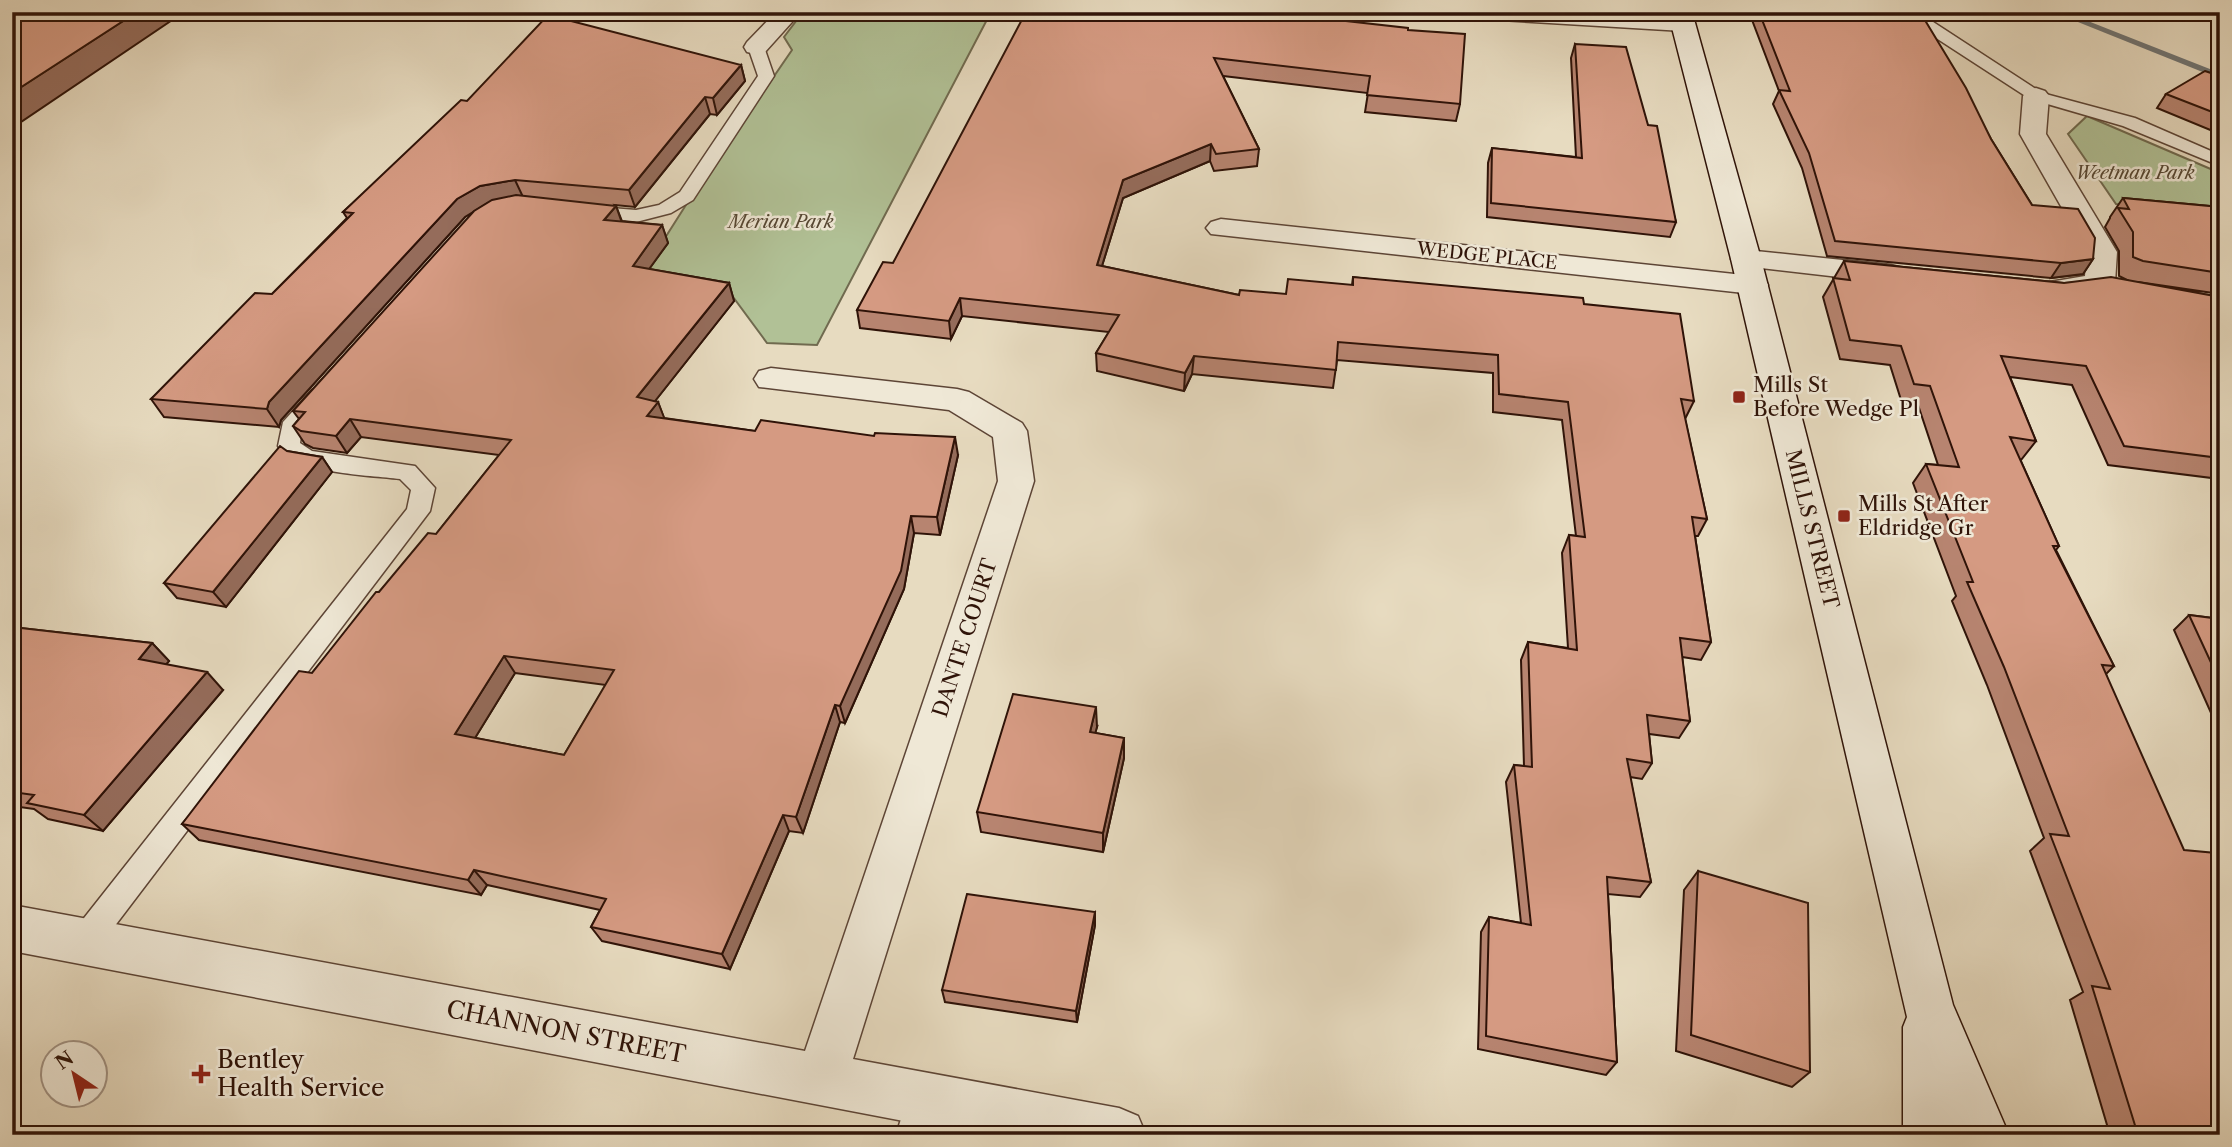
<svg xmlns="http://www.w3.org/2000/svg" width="2232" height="1147" font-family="'Libre Caslon Text',serif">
  <rect width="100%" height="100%" fill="#e7dbc0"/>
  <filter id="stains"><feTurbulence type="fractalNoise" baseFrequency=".00286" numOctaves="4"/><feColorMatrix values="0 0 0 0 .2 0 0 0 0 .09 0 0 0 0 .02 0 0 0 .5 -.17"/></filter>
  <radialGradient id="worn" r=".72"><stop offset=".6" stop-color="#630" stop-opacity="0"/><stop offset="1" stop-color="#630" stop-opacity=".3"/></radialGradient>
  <path fill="#b1c196" stroke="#706a4f" stroke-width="2" d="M803,12H991L817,345L767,343L733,297L637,282L691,197L792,50L784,37Z
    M2087,116L2220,173V214L2116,204L2068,134Z"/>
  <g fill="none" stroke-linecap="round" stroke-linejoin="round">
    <path fill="#717675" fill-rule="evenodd" d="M2053,12H2065L2220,73V79Z"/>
    <defs>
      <path id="lane" d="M1896,12H1915L1927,18L2042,93L2135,118L2220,155V166L2123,126L2030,99Z
        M756,42L764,47L774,76L693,200L671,213L636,222L580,215L577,211L586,206L636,210L659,205L680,192L758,76L748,47Z
        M320,388L328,390L331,395L302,429L300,443L312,451L415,466L435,488L430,511L95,952L84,957L73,952L69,942L73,932L407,509L411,490L400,479C369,475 295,474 278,446L283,422L312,390Z
        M923,1082L935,1087L940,1099L930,1135H896L911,1087Z"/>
      <path id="street" d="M776,12H801L765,52L756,54L747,52L744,47L747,42Z
        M1472,12H1605L1683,17L1691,19L1695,24L1691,29L1683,31L1484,19L1476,17Z
        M2036,88L2045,91L2049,96L2046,134L2117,252L2115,283L2111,290L2055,299L2044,297L2040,290L2044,283L2085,276L2087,252L2020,134L2023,96L2027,91Z
        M1221,219L1753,276L1764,278L1768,285L1764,292L1753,294L1211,234L1206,228L1211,222Z
        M1746,250L1891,265L1902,268L1906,274L1902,280L1891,283L1735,265L1731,259L1735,253Z
        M771,368L957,389L969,392L1022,423L1027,431L1034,481L853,1059L1119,1108L1138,1116L1146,1135H977L12,951V905L805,1051L998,481L993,437L949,410L759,387L754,379L759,371Z"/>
      <path id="secondary" d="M1668,12H1692L1761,259L1953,1005L2009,1135H1903V1027L1907,1017L1731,259Z"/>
    </defs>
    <use href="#lane" stroke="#5d4536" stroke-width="3"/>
    <use href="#street" stroke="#5d4536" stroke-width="3"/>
    <use href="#secondary" stroke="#2f1308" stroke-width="3"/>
    <use href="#lane" fill="#efe8d6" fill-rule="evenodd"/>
    <use href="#street" fill="#efe8d6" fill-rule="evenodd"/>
    <use href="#secondary" fill="#efe8d6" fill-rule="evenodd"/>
  </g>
  <path fill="#b78470" stroke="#2f1308" stroke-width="2" fill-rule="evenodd" d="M1749,12H1920L1991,139L2032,205L2093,259L2083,274L2051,278L1827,256L1802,168L1773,104L1779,91Z
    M1091,14L1408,30L1460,104L1456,121L1365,112L1368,93L1223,76L1259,149L1257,166L1214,171L1210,161L1123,198L1102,266L1239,295L1286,294L1352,285L1353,277L1584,304L1694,401L1685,419L1707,519L1698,536H1695L1711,642L1701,660L1682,657L1690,721L1679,738L1649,734L1652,763L1642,779L1630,777L1651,882L1640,897L1608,894L1617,1062L1606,1075L1478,1049L1481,932L1489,917L1521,923L1506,782L1514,765L1524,766L1521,660L1528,642L1568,648L1562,553L1569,535L1576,536L1562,420L1493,412V373L1337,360L1333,388L1192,374L1184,391L1097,371L1096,353L1109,332L962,316L951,339L860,328L857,310L893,263Z
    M1575,44L1648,125L1676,222L1670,237L1487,217L1488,163L1492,148L1576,157L1571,58Z
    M741,65L745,81L717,115L710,114L635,207L615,205L616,206L622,221L662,225L668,243L649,269L729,283L734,301L655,401L658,402L664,418L755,431L958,455L940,535L914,533L904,589L845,723L840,722L803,833L789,831L730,969L602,941L591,927L600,910L487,885L481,895L199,840L182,824L312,673L379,592L436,534L499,455L361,437L347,453L313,448L305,444L293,426L299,419L293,411L477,210L465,217L281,420L279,427L164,417L151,399L272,294L347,218L343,212L467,101ZM515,673L606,685L564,755L475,738Z
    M2220,76V134L2157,108L2166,94Z
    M2123,198L2220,207V294L2138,282L2220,297V479L2108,465L2072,385L2010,377L2036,441L2021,460L2020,459L2059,546L2056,550L2114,666L2106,674L2220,1135H2110L2070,1000L2083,992L2030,851L2044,838L1987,685L1952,601L1956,596L1913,483L1926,464L1938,465L1918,405L1902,403L1890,365L1840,359L1823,297L1844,261L2064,283L2127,280L2119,276V251L2105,227L2110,218V217Z
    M287,451L322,457L332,472L226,607L177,598L164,583Z
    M2189,615L2220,619V733L2174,630Z
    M12,627L152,643L169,661L166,664L223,690L103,831L48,819L34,809L12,806Z
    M1097,727L1095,733L1124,738V758L1103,852L981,832L977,812Z
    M1698,871L1810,1072L1792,1087L1676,1051L1684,890Z
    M1095,912V925L1077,1022L945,1002L942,990Z"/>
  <path fill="#956c5b" stroke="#2f1308" stroke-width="2" d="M137,12H184L12,128V93Z
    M741,65L745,81L717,115L713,98Z
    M705,97L710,114L635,207L629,190Z
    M1211,144L1210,161L1123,198L1097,282V265L1123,180Z
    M515,180L523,197L488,203L465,217L281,420L279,427L267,409L269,402L457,199L480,186Z
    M616,206L622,223L604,220Z
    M662,225L668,243L639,283L633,266Z
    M2093,259L2083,274L2051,278L2061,263Z
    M729,283L734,301L644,415L637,397Z
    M960,298L962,316L951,339L949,321Z
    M1194,356L1192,374L1184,391L1185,373Z
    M658,402L665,420L647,416Z
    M350,419L361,437L347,453L336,436Z
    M955,437L958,455L940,535L937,517Z
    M322,457L332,472L226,607L213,592Z
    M911,516L914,533L904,589L845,723L840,706Z
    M152,643L169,661L156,677L139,659Z
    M504,656L515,673L467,751L455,734Z
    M207,672L223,690L103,831L84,815Z
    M835,705L840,722L803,833L796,817Z
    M1096,707L1097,727L1090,752V732Z
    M1124,738V758L1103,852V833Z
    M783,815L789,831L730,969L722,954Z
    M474,870L487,885L481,895L468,880Z
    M1095,912V925L1077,1022L1076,1011Z"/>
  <path fill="#d59a82" stroke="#2f1308" stroke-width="2" fill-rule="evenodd" d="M12,12H137L12,93Z
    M1026,12H1091L1090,14L1191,19L1194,12H1265L1408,28V30L1465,34L1460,104L1367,95L1370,76L1214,58L1259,149L1216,154L1211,144L1123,180L1097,265L1239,295L1240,290L1286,294L1288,279L1353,285V277L1583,298L1584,304L1680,314L1694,401L1681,399L1707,519L1692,517L1711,642L1680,638L1690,721L1647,715L1652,763L1627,759L1651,882L1607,877L1617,1062L1486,1036L1489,917L1531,925L1514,765L1532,767L1528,642L1577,650L1569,535L1585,537L1568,402L1499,394L1498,355L1338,342L1336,370L1194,356L1185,373L1096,353L1119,315L960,298L949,321L857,310L883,262L893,263Z
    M1759,12H1920L1966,88L1991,139L2032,205L2078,209L2095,238L2093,259L2061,263L1835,241L1809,153L1779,90L1790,91Z
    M548,15L741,65L713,98L705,97L629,190L515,180L480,186L457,199L269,402L267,409L151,399L255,293L272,294L353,213L343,212L461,100L467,101Z
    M1575,44L1626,47L1648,125L1657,126L1676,222L1491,203L1492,148L1582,158Z
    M2205,71L2220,76V115L2166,94Z
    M516,195L616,206L604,220L662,225L633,266L729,283L637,397L658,402L647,416L755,431L761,420L874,436L875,433L955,437L937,517L911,516L901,571L840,706L835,705L796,817L783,815L722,954L591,927L606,899L474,870L468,880L182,824L299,671L312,673L376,592H379L428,533L436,534L511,440L350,419L336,436L301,431L293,426L305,412L293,411L474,211L492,200ZM504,656L614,670L564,755L455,734Z
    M2123,198L2220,207V273L2143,261L2133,257V232L2118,208L2129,209Z
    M1844,261L2064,283L2111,277L2220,297V458L2124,446L2086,366L2001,356L2036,441L2010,437L2059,546H2053L2114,666L2102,665L2184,850L2216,853L2220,862V1135H2138L2092,986L2110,989L2050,834L2069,836L2004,667L1967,582H1973L1926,464L1959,467L1930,386L1914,384L1901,346L1850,340L1833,278L1850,280Z
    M280,446L287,451L322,457L213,592L164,583Z
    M2189,615L2220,619V682Z
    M12,627L152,643L139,659L207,672L84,815L27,803L34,795L12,792Z
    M1013,694L1096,707L1090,732L1124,738L1103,833L977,812Z
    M1698,871L1808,903L1810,1072L1691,1035Z
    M967,894L1095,912L1076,1011L942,990Z"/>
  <g fill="#8f2418" stroke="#efe8d6" stroke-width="2.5">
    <rect x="1732" y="390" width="14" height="14" rx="3.5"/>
    <rect x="1837" y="509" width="14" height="14" rx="3.5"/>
    <path d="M197.5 1063.5h7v7h7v7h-7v7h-7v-7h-7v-7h7z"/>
  </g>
  <g text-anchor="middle" stroke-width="5" stroke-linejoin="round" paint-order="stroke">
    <g font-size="18" font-style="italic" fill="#564733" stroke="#efe8d6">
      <text x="2135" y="179">Weetman Park</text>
      <text x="781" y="228">Merian Park</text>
    </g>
    <g font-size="18" fill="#2f1308" stroke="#efe8d6">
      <text transform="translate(1487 256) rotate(6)" y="6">WEDGE PLACE</text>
    </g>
    <g font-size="21" fill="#2f1308" stroke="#efe8d6" text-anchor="start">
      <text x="1753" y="392">Mills St<tspan x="1753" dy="24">Before Wedge Pl</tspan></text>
      <text x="1858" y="511">Mills St After<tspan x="1858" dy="24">Eldridge Gr</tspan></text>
    </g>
    <g font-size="21" fill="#2f1308" stroke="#efe8d6">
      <text transform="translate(1812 529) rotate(76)" y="7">MILLS STREET</text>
      <text transform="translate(965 638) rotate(-72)" y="7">DANTE COURT</text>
    </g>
    <g font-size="24" fill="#2f1308" stroke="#efe8d6">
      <text transform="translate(566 1032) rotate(11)" y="8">CHANNON STREET</text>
    </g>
    <g font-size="24" fill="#2f1308" stroke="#efe8d6" text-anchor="start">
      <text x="217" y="1068">Bentley<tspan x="217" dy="28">Health Service</tspan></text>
    </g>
  </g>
  <rect width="2232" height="1147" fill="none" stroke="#e7dbc0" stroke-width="42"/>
  <rect x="14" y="14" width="2204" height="1119" fill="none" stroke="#2f1308" stroke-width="3.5"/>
  <rect x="21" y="21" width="2190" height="1105" fill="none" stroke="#2f1308" stroke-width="2"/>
  <g transform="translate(74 1074) rotate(325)"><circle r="33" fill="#efe8d6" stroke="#a29384" stroke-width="2"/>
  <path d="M0-5L12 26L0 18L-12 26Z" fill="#8f2418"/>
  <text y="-10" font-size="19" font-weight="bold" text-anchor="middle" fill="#2f1308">N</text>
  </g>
  <rect width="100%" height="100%" filter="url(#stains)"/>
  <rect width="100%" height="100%" fill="url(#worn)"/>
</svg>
